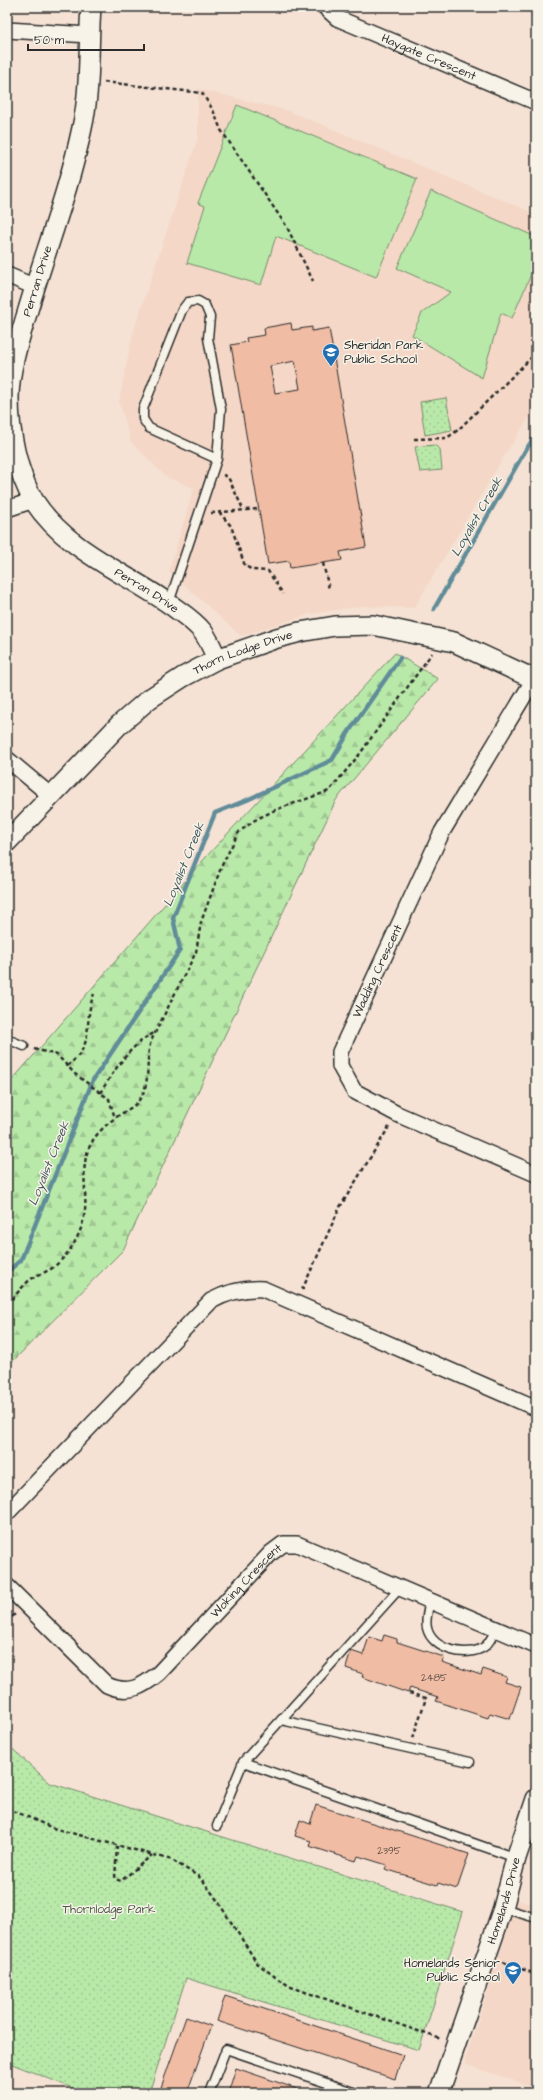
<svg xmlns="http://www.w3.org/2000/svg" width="543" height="2100" font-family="'Architects Daughter',sans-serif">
  <defs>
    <pattern id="forest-firs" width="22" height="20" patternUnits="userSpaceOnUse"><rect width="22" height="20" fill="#b9e9a9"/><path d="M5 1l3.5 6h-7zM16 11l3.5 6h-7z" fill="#9fc892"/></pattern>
    <pattern id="park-dots" width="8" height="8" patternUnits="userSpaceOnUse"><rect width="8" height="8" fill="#b9e9a9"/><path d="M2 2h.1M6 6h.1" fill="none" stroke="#9fc892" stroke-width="1.8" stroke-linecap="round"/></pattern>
  </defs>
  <rect width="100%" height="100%" fill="#f5e2d4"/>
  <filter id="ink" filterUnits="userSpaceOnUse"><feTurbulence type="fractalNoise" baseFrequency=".025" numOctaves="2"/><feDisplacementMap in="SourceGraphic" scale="8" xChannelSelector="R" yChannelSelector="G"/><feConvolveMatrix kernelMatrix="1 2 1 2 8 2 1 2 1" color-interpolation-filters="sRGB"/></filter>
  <g filter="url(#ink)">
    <path fill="#f4d7c6" d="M198,89L289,111L536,214V407L506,453L414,608L363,606L310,614L241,636L169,571L194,488L166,477L131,442L119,401L133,333L198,138Z
      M517,1900L536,1905V2088L464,2064Z"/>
    <path fill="#b9e9a9" stroke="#728a6a" d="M237,105L417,179L376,277L276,236L261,285L187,263L205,206L198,203Z
      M431,191L536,237V263L512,318L501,313L482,378L412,335L422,313L451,292L397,268Z"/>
    <path fill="url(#forest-firs)" stroke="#728a6a" d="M395,653L438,679L336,800L123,1250L7,1367V1086L206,857Z"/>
    <path fill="url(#park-dots)" stroke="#728a6a" d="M446,398L452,430L425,435L420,402Z
      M434,445L440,449L442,470L420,472L415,447Z
      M7,1744L50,1783L463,1912L419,2050L186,1978L149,2093H85L7,2062Z"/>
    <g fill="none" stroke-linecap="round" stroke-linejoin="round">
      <path stroke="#608c99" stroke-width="4.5" d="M434,609L525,451L536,435
        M7,1272L21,1260L93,1080L180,950L173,918L215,813L247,800L332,760L350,730L400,658"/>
    </g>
    <path fill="#f1bca4" stroke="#2b2b2b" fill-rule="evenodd" d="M291,323L292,330L312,327V331L329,328L366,547L340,552L342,560L290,568L289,561L268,564L231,345L247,342L246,338L265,335L264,328ZM295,361L300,389L275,393L270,366Z
      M384,1635L397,1639V1642L444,1657L442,1662L481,1675L483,1669L507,1677L505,1682L521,1687L510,1719L490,1713L488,1718L436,1701L438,1697L410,1688L408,1693L362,1677L363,1674L346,1668L351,1651L363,1655L369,1637L382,1641Z
      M316,1805L469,1854L457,1889L438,1883L437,1885L385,1869L387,1865L358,1856L356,1861L309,1846L311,1841L295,1836L300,1820L310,1824Z
      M225,1996L403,2055L395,2079L217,2021Z
      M186,2017L211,2026L187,2093H159Z
      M236,2068L303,2091L302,2093H228Z"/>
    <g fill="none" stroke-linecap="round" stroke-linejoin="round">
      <defs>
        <path id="service" d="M169,603L217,459L221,409L208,338L210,317L205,305L198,301L188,302L182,310L143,409V419L149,428L217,459
          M7,1039L24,1046
          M430,1601C428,1609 425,1620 427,1628C432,1650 467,1658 484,1647C490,1643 493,1634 496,1629
          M281,1720L470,1762
          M243,1762L516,1858
          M217,1826L243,1762L400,1588
          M503,1908L536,1918
          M209,2093L226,2049L356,2093"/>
        <g id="minor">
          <path id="s1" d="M325,7L337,18L536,102"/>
          <path d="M7,30L89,35"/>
          <path d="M7,275L35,287"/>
          <path d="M7,509L34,500"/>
          <path d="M534,679L442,832L340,1052V1066L354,1091L397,1114L536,1174"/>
          <path d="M7,759L50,795"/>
          <path d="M7,1513L211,1301C228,1292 244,1288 263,1289L536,1408"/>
          <path id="s2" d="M7,1586L107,1685C129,1695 142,1687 159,1673L271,1553L283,1544H297L536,1646"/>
        </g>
        <g id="tertiary">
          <path id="s3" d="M91,7C88,47 91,88 82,128C69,190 46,249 28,310C20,337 9,369 9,398C9,431 17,473 34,501C66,550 122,571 168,603C180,612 194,620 203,632C209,640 213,650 217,659"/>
          <path id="s4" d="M7,842L119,725L149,699L183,677L217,659L277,638L300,632L335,626L373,625L454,642L536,680"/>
          <path id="s5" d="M439,2093L503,1908L516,1858L536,1799"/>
        </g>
      </defs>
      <use href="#service" stroke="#2b2b2b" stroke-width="11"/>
      <use href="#minor" stroke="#2b2b2b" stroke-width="18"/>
      <use href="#tertiary" stroke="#2b2b2b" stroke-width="22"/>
      <path stroke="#2b2b2b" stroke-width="2.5" stroke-dasharray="4 3" stroke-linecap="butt" d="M104,82L202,93L213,110L221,130L287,227L313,281
        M414,439L447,438L458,430L536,353
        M223,475L228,477L243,509
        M219,512L231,526L245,566L253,570L268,571L283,594
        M211,513L258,509
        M323,563L329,589
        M34,1049L57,1055L75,1074L109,1099L115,1118
        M67,1066C97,1044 82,1024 94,994
        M100,1093C115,1070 130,1044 156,1032
        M302,1290L340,1207L389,1127
        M7,1304C15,1297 21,1287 30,1280C37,1274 49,1272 56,1265C72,1251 83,1231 85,1210C87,1186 79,1164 92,1142C96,1134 108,1123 115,1118C124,1111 135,1108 141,1097C151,1081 145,1060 151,1041L196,952L201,922L222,865L239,832L255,820L275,810L329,791L359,755L432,653
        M7,1622L15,1614
        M409,1693L426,1698L413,1738
        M7,1808L53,1828L172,1860L201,1878L217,1900L257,1963L278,1979L291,1987L441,2039
        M117,1846L115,1879L121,1881L152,1855
        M502,1962L536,1974"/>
      <use href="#service" stroke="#f7f3e8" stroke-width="8"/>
      <use href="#minor" stroke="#f7f3e8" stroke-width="15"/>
      <use href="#tertiary" stroke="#f7f3e8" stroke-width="19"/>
    </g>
  </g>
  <defs>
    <symbol id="school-pin" viewBox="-11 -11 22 30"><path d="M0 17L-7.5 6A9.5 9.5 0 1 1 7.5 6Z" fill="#1f6fb2" stroke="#f7f3e8"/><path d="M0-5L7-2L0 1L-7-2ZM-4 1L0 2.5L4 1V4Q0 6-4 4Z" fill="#fff"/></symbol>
  </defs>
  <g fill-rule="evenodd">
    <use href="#school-pin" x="321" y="342" width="20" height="27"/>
    <use href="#school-pin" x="503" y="1960" width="20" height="27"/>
  </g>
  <g text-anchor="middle" stroke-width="3" stroke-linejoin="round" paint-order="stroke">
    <g font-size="10" fill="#5c4f49">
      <text x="434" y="1681">2485</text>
      <text x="389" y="1854">2395</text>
    </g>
    <g font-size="12" fill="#2b2b2b" stroke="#f7f3e8">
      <text dy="4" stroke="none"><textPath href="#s1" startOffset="116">Haygate Crescent</textPath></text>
      <text transform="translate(37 281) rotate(-73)" y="4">Perran Drive</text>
      <text dy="4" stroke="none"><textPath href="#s3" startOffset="654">Perran Drive</textPath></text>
      <text dy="4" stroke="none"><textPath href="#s4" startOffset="307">Thorn Lodge Drive</textPath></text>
      <text transform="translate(377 971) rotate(-65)" y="4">Wadding Crescent</text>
      <text dy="4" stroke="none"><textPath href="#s2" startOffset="325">Woking Crescent</textPath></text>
      <text dy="4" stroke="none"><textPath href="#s5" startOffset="203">Homelands Drive</textPath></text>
    </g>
    <g font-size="12" fill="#2b2b2b" stroke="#f7f3e8" text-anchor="start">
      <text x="344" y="349">Sheridan Park<tspan x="344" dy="14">Public School</tspan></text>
      <text x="500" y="1967" text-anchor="end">Homelands Senior<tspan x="500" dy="14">Public School</tspan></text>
    </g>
    <g font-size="12" fill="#4e5a4a" stroke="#f7f3e8">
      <text x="109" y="1913">Thornlodge Park</text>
    </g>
    <g font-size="13" font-style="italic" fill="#415459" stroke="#f7f3e8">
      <text transform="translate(476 516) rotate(-60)" y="5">Loyalist Creek</text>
      <text transform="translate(183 864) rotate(-68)" y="5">Loyalist Creek</text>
      <text transform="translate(48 1163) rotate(-68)" y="5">Loyalist Creek</text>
    </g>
  </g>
  <rect width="543" height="2100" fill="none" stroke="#f7f3e8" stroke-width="24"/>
  <rect x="12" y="12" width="519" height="2076" fill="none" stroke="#2b2b2b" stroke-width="1.5" filter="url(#ink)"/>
  <path d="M28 44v6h116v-6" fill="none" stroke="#2b2b2b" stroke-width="2"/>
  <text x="34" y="44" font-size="12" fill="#2b2b2b" stroke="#f7f3e8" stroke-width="3" paint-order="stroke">50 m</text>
</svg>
